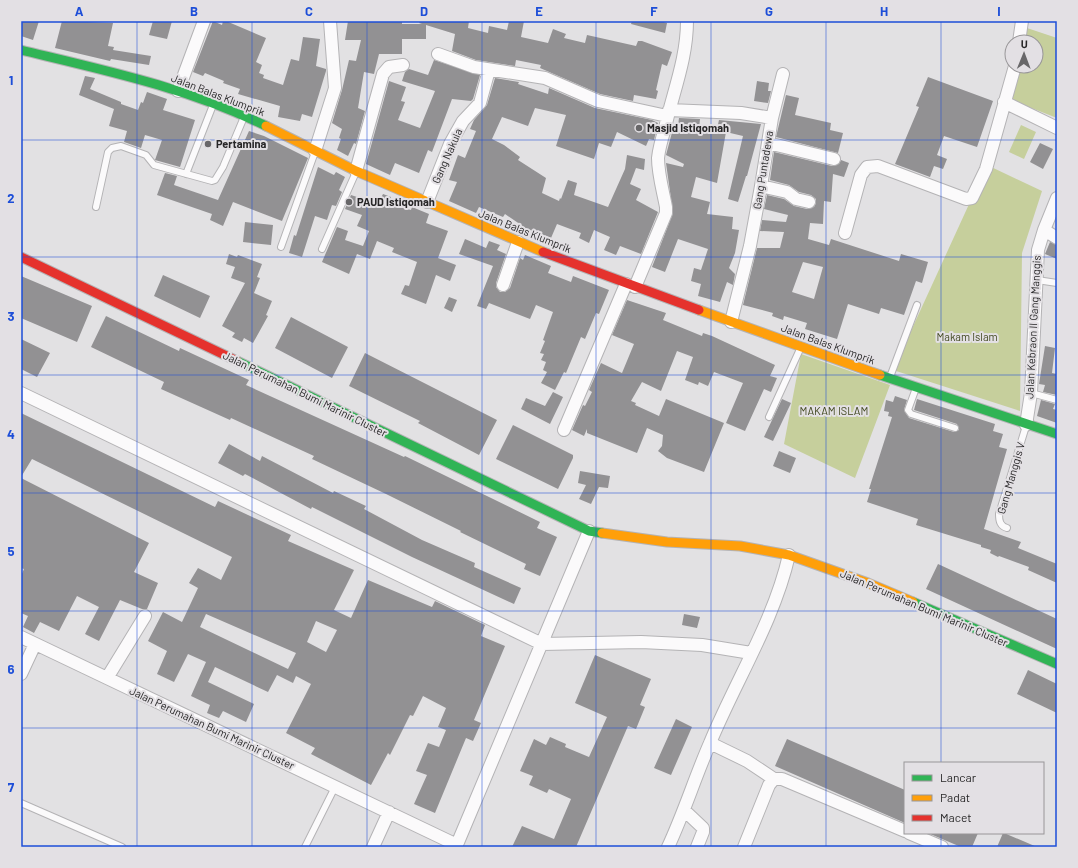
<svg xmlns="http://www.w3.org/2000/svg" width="1078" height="868" font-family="Barlow,sans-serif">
  <rect width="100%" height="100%" fill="#e2e1e3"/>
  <path fill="#c6cf9c" d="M1021,26L1057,38V118L1006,98L1015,66H1036V42H1019Z
    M1021,125L1036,132L1024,159L1009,152Z
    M987,165L1042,191L1022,253L1020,411L893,370Z
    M801,354L890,385L855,478L784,444Z"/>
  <path fill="#929193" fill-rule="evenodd" d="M21,21H39L33,40L21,36Z
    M62,21L113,23L108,46L114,47L113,50L151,56L149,65L111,59L110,61L55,48Z
    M153,21H172L167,39L149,35Z
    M213,21L222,25L223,21H226L266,38L256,62L262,65L259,73L264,75L263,78L283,85L291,59L299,61L303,37L320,39L316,66L326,69V71L312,117L302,114L300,121L278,117L280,106L238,94L240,89L223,83L224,81L205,73L203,76L193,72Z
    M348,21H392L402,22V24H422L419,23L420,21H469L468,28L488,33L489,26L507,30L509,21H524L521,37L548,43L553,29L566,34L564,38L585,43L587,35L636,46L638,41H642L672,52L667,66L662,64L656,90L658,91L656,99L634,95L633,101L600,94L540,68L541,65L516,60L515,66L476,60L452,51L455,34L426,25V39H402V54H379L374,74L364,72L358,108L365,111L356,144L354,143L348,156L337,150L341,139L339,138L342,129L332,123L342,90L349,60L356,61L361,40H345Z
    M632,21H660L667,23L665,33L631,24Z
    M434,60L480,75L473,99L471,101L452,99L432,152L428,150L419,173L395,163L390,175L366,164L389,81L406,87L401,101L405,102L398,120L420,128L435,91L402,81L405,72L409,69L428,75Z
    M85,76L95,78L90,89L121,102V104L138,110L141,102L143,103L147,92L167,99L163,110L195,120L180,167L155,160L162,140L145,135L141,148L124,142L127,131L109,126L114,109L79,95Z
    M928,77L993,101L977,147L944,136L937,155L947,159L943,169L934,166L930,177L895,164L919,107L916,106Z
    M495,78L519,82L518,84L548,94L549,88L595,108L652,120L658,123L654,140L649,139L646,146L617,132L611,147L599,143L594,159L556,146L566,115L535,108L528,126L502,117L492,139L504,145L520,157L518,160L546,178L542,193L559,201L560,198L561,199L568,180L577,183L574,195L608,207L625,169L627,155L645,159L644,170L636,168L630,184L641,189L636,200L658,212L641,254L620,246L616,255L604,250L610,237L594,230L589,243L579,238L581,233L557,224L551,238L527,229L505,214L503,217L479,207L476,213L449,201L457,182L449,180L458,155L465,158L476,131L470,129L474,120L487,105Z
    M757,81L769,83L768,91H771L768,103L754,101Z
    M786,95L799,98L795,115L831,123L830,130L843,133L838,153L776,137Z
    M679,118L700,119L699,128L716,133L719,120L761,124L747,176H746L738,202L728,199L743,136L726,132L717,183L696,177L691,197L710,202L707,214L733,217L732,229L739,230L735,253L729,268L735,274L733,285L727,282L720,302L698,296L701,284L691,281L694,268L701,270L708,249L678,239L665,272L652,267L673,213L666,163L683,167L684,164L666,155L674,125L678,126Z
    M249,131L264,136L308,158L282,221L233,202L223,226L210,220L212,214L157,195L165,173L177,176L174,185L218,200Z
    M1040,143L1053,149L1043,169L1030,162Z
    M774,152L832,166L839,164L841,160L849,163L844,177L833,174L831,202L824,201L823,224L810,223L808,239L829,245L831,239L899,261L901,254L928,262L922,283L916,281L904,315L881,308L879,314L848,304L837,339L805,329L807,323L784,316L783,320L772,316L773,313L743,305L757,248H780L784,232L760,231L762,220L786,222L788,215L764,209L767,195L784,199L794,206L807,209L814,207L816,203V199L811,195L799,192L789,185L770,180ZM803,262L823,267L814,299L792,292Z
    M318,167L334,175L336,172L345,177L339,190L342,192L336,206L332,205L327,220L315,216L302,257L289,253L294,235L296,236Z
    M383,194L391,197L388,204L411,210L412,207L429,214L426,223L448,231L438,258L456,265L450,281L436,275L426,304L401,294L405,285L409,286L417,262L392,252L394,248L377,241L370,259L357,254L349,274L322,262L337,227L348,231L345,240L363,246L369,231L357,226L362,215L345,209L351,195L378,204Z
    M245,222L273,225L271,245L243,242Z
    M465,239L486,248L489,241L500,245L497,250L506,254L496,283V287L500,292H505L510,288L520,258L523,260L525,255L551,266L548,273L571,282L573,276L609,290L599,314L596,313L585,339L581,337L566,373L564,372L555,390L541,383L547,372L543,370L546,362L541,360L544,354L540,353L545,341L543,340L553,312L536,305L530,319L489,303L486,309L477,306L493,266L459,254Z
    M1050,242L1057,245V259L1045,254Z
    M229,254L237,257L238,255L262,264L257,277L260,278L254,293L272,301L266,315L268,316L253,343L244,338L242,342L232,337L235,333L222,326L245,283L231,278L235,267L226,264Z
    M163,275L210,296L200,318L154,296Z
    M21,276L92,306L77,342L21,318Z
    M449,297L457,300L452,312L444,308Z
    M627,300L666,313L663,320L702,336L703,333L712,336L775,365L770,376L777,378L771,392L764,389L745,431L726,423L743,383L714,372L708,386L699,382L698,385L685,380L693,357L677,351L661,391L642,382L631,401L636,403L635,405L659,416L666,399L724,423L704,472L667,458L658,451L662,446L663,435L647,428L637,453L587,433V429L584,436L572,430L583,405L585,406L592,392L589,390L601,363L622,373L634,344L612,335Z
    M106,316L179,351L180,348L249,380L246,385L404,457L405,456L540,522L537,528L557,537L540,576L524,569L526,564L460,532L461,531L386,494L312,459L314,456L231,418L230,420L161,389L164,382L91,347Z
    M291,317L348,347L332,378L275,348Z
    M21,339L50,353L37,377L21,369Z
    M1045,346L1055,348L1052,373L1057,374V395L1043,392L1045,385L1039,384Z
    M365,353L497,420L479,455L418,423L420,421L349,386Z
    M553,392L563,397L550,424L521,409L526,398L545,406Z
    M895,396L907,400L904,410L909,418L954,432L959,430L957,424L914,410L917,399L995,424L993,431L1003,434L999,447L1007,449L984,529L1021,542L1018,548L1057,564V583L1028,570L1029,567L999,556L998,557L990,553L991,550L981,547V545L916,525L918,519L867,502L871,489H869L892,417L888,416L889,412L884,411L886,400L893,402Z
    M782,399L791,403L773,441L764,437Z
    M1041,400L1055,404L1053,409L1057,410V423L1037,416Z
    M21,413L215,507L218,501L291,535L288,541L354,570L334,610L351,618L368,580L432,607L435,601L485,625L481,636L505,646L474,720L481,723L473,741L466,738L435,813L414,804L427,775L416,771L428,743L439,747L446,730L438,727L446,708L423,696L413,716L410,715L390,755L388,753L371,785L311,754L315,748L286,733L311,684L296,676L293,683L277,675L268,692L215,667L208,682L254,704L246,722L223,711L219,718L207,713L210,705L191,696L206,662L188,654L174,682L157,674L167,651L148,641L163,612L182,622L198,588L189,583L198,568L221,580L232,557L32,459L21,477ZM206,614L296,653L288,669L200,627ZM316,621L337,630L326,652L307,642Z
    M513,425L573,455V458L558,489L496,459Z
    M229,444L260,461L262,456L333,493L334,491L366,506L364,509L422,540L475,563L474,567L521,588L514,604L412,557L312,507L311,509L245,474L243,476L218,463Z
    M779,451L796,458L790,473L773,466Z
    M580,471L610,476L608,488L599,487L591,504L579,499L586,485L578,483Z
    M21,478L149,543L134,572L158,583L147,609H142L120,600L99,641L85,634L99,607L77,596L59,631L40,622L34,633L23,627L28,616L21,613V576L24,569L21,568Z
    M938,564L1057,619V649L926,589Z
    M684,614L700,617L697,628L682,625Z
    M595,655L651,679L640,705L645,707L636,729L628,726L576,847H512L522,826L554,839L571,799L549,789L547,793L529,785L533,776L520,771L534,739L546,745L550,737L566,744L565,747L589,757L607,717L575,703Z
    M1028,670L1057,684V713L1017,694Z
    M676,719L692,727L671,775L654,768Z
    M787,739L905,790V823L775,766Z
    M928,833H978L972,847H961Z
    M1003,833H1004L1037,847H997Z"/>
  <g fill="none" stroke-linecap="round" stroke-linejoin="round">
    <defs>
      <path id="lane" d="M186,174L213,105
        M96,207L108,152L112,148L121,146L146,155L154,165L212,181L215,180L223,167L244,117
        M281,247L315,152
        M322,249L356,172
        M1037,280L1057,283
        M890,377L917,305
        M916,388L908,410L911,414L955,428
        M1031,393L1057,400
        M769,417L801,347
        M1007,528C1000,526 999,521 999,514L1026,426
        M21,803L122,847
        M305,847L335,787"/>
      <path id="street" d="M1019,42L1022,21
        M438,54L474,67L545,78L598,101L667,116
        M178,91L204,21
        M1004,102L1057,128
        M669,110L741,113L772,118
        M768,143L834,159
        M315,151L335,88L330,21
        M356,171L383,74L389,67L403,65
        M761,186L787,192L796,199L809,202
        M427,202L450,144L463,121L480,103L489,70
        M1044,230L1057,238
        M845,233L861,175L867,167L878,166L966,199L972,198L986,169L1015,66
        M503,285L518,242
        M635,287L666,213V207C663,191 658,174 658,158C659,148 662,138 665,128C673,92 687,59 687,21
        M731,322L750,246L761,186L772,118L783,74
        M21,393L542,644L641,642L702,645L751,653
        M1026,425L1031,393L1038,250L1044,230L1057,198
        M564,430L626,284
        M21,637L457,845
        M21,674L35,644
        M107,678L145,616
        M710,743L747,761L774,779
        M685,811L703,828V832L697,847
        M909,833L942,847
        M373,847L389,812
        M456,847L589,531
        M668,847C684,813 695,777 710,743C736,680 774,621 789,555
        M744,847L769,785L774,779H782L905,831"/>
      <path id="fast" d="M21,50C104,70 189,88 266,126
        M237,361L589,531L602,533
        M880,375L1057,434
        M913,602L1057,664"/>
      <path id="slow" d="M266,126L356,171L543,252
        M699,310L880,375
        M602,533L667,542L740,546L789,555L868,583L913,602"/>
      <path id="jam" d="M543,252L699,310
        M21,257L237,361"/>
    </defs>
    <use href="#lane" stroke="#b4b3b5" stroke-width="8"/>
    <use href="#street" stroke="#b4b3b5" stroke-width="14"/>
    <use href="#fast" stroke="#b4b3b5" stroke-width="11"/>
    <use href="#slow" stroke="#b4b3b5" stroke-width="11"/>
    <use href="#jam" stroke="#b4b3b5" stroke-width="11"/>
    <use href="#lane" stroke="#fbfafb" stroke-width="6"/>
    <use href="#street" stroke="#fbfafb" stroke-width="12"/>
    <use href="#fast" stroke="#30b455" stroke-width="9"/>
    <use href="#slow" stroke="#ff9f0a" stroke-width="9"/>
    <use href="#jam" stroke="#e5322d" stroke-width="9"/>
  </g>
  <path fill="none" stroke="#1d4ed8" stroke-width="1" stroke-opacity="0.55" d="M137,21V847M252,21V847M367,21V847M482,21V847M596,21V847M711,21V847M826,21V847M941,21V763M21,140H1057M21,257H1057M21,375H1057M21,493H1057M21,611H1057M21,728H1057M941,833V847"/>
  <g fill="#686769" stroke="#e3e0e4" stroke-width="1.5">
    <circle cx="639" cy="128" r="4"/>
    <circle cx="208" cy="144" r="4"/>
    <circle cx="349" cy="202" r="4"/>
  </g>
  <g text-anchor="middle" stroke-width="4" stroke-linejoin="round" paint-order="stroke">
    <g font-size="11" fill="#272627" stroke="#e3e0e4">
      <text transform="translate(218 95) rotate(21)" y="4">Jalan Balas Klumprik</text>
      <text transform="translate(447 156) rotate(-66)" y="4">Gang Nakula</text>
      <text transform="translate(763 170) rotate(-81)" y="4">Gang Puntadewa</text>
      <text transform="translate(525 231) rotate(22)" y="4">Jalan Balas Klumprik</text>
      <text transform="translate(1033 327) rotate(-87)" y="4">Jalan Kebraon II Gang Manggis</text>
      <text transform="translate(828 344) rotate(20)" y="4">Jalan Balas Klumprik</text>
      <text transform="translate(305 394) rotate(26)" y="4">Jalan Perumahan Bumi Marinir Cluster</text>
      <text transform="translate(1011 478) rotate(-74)" y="4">Gang Manggis V</text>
      <text transform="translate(924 608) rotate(23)" y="4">Jalan Perumahan Bumi Marinir Cluster</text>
      <text transform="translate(212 728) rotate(25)" y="4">Jalan Perumahan Bumi Marinir Cluster</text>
    </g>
    <g font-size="11" font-weight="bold" fill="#272627" stroke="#e3e0e4" text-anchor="start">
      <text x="647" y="132">Masjid Istiqomah</text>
      <text x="216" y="148">Pertamina</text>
      <text x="357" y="206">PAUD Istiqomah</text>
    </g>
    <g font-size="11" fill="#414820" stroke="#e3e0e4">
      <text x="967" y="341">Makam Islam</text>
      <text x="834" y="415">MAKAM ISLAM</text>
    </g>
  </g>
  <rect width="1078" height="868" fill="none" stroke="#e3e0e4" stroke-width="44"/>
  <rect x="904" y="762" width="140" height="72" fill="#e3e0e4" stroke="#989698"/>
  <rect x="912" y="775" width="20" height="6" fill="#30b455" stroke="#989698"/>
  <text x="940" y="782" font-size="12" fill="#272627">Lancar</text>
  <rect x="912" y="795" width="20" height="6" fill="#ff9f0a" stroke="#989698"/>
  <text x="940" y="802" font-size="12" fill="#272627">Padat</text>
  <rect x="912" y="815" width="20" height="6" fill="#e5322d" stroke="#989698"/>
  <text x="940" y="822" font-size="12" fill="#272627">Macet</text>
  <g transform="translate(1024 54) rotate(1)"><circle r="19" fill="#e3e0e4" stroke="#989698"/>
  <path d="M0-3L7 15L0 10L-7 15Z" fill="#686769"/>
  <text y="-6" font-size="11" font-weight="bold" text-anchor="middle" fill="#272627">U</text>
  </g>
  <rect x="22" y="22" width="1034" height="824" fill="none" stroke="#1d4ed8" stroke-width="1.5"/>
  <g font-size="13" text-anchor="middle" font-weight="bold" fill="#1d4ed8">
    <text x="79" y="16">A</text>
    <text x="194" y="16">B</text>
    <text x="309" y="16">C</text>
    <text x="424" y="16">D</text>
    <text x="539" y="16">E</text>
    <text x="654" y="16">F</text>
    <text x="769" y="16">G</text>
    <text x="884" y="16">H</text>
    <text x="999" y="16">I</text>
    <text x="11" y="85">1</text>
    <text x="11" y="203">2</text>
    <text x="11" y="321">3</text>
    <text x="11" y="439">4</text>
    <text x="11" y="556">5</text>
    <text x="11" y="674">6</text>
    <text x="11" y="792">7</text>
  </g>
</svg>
